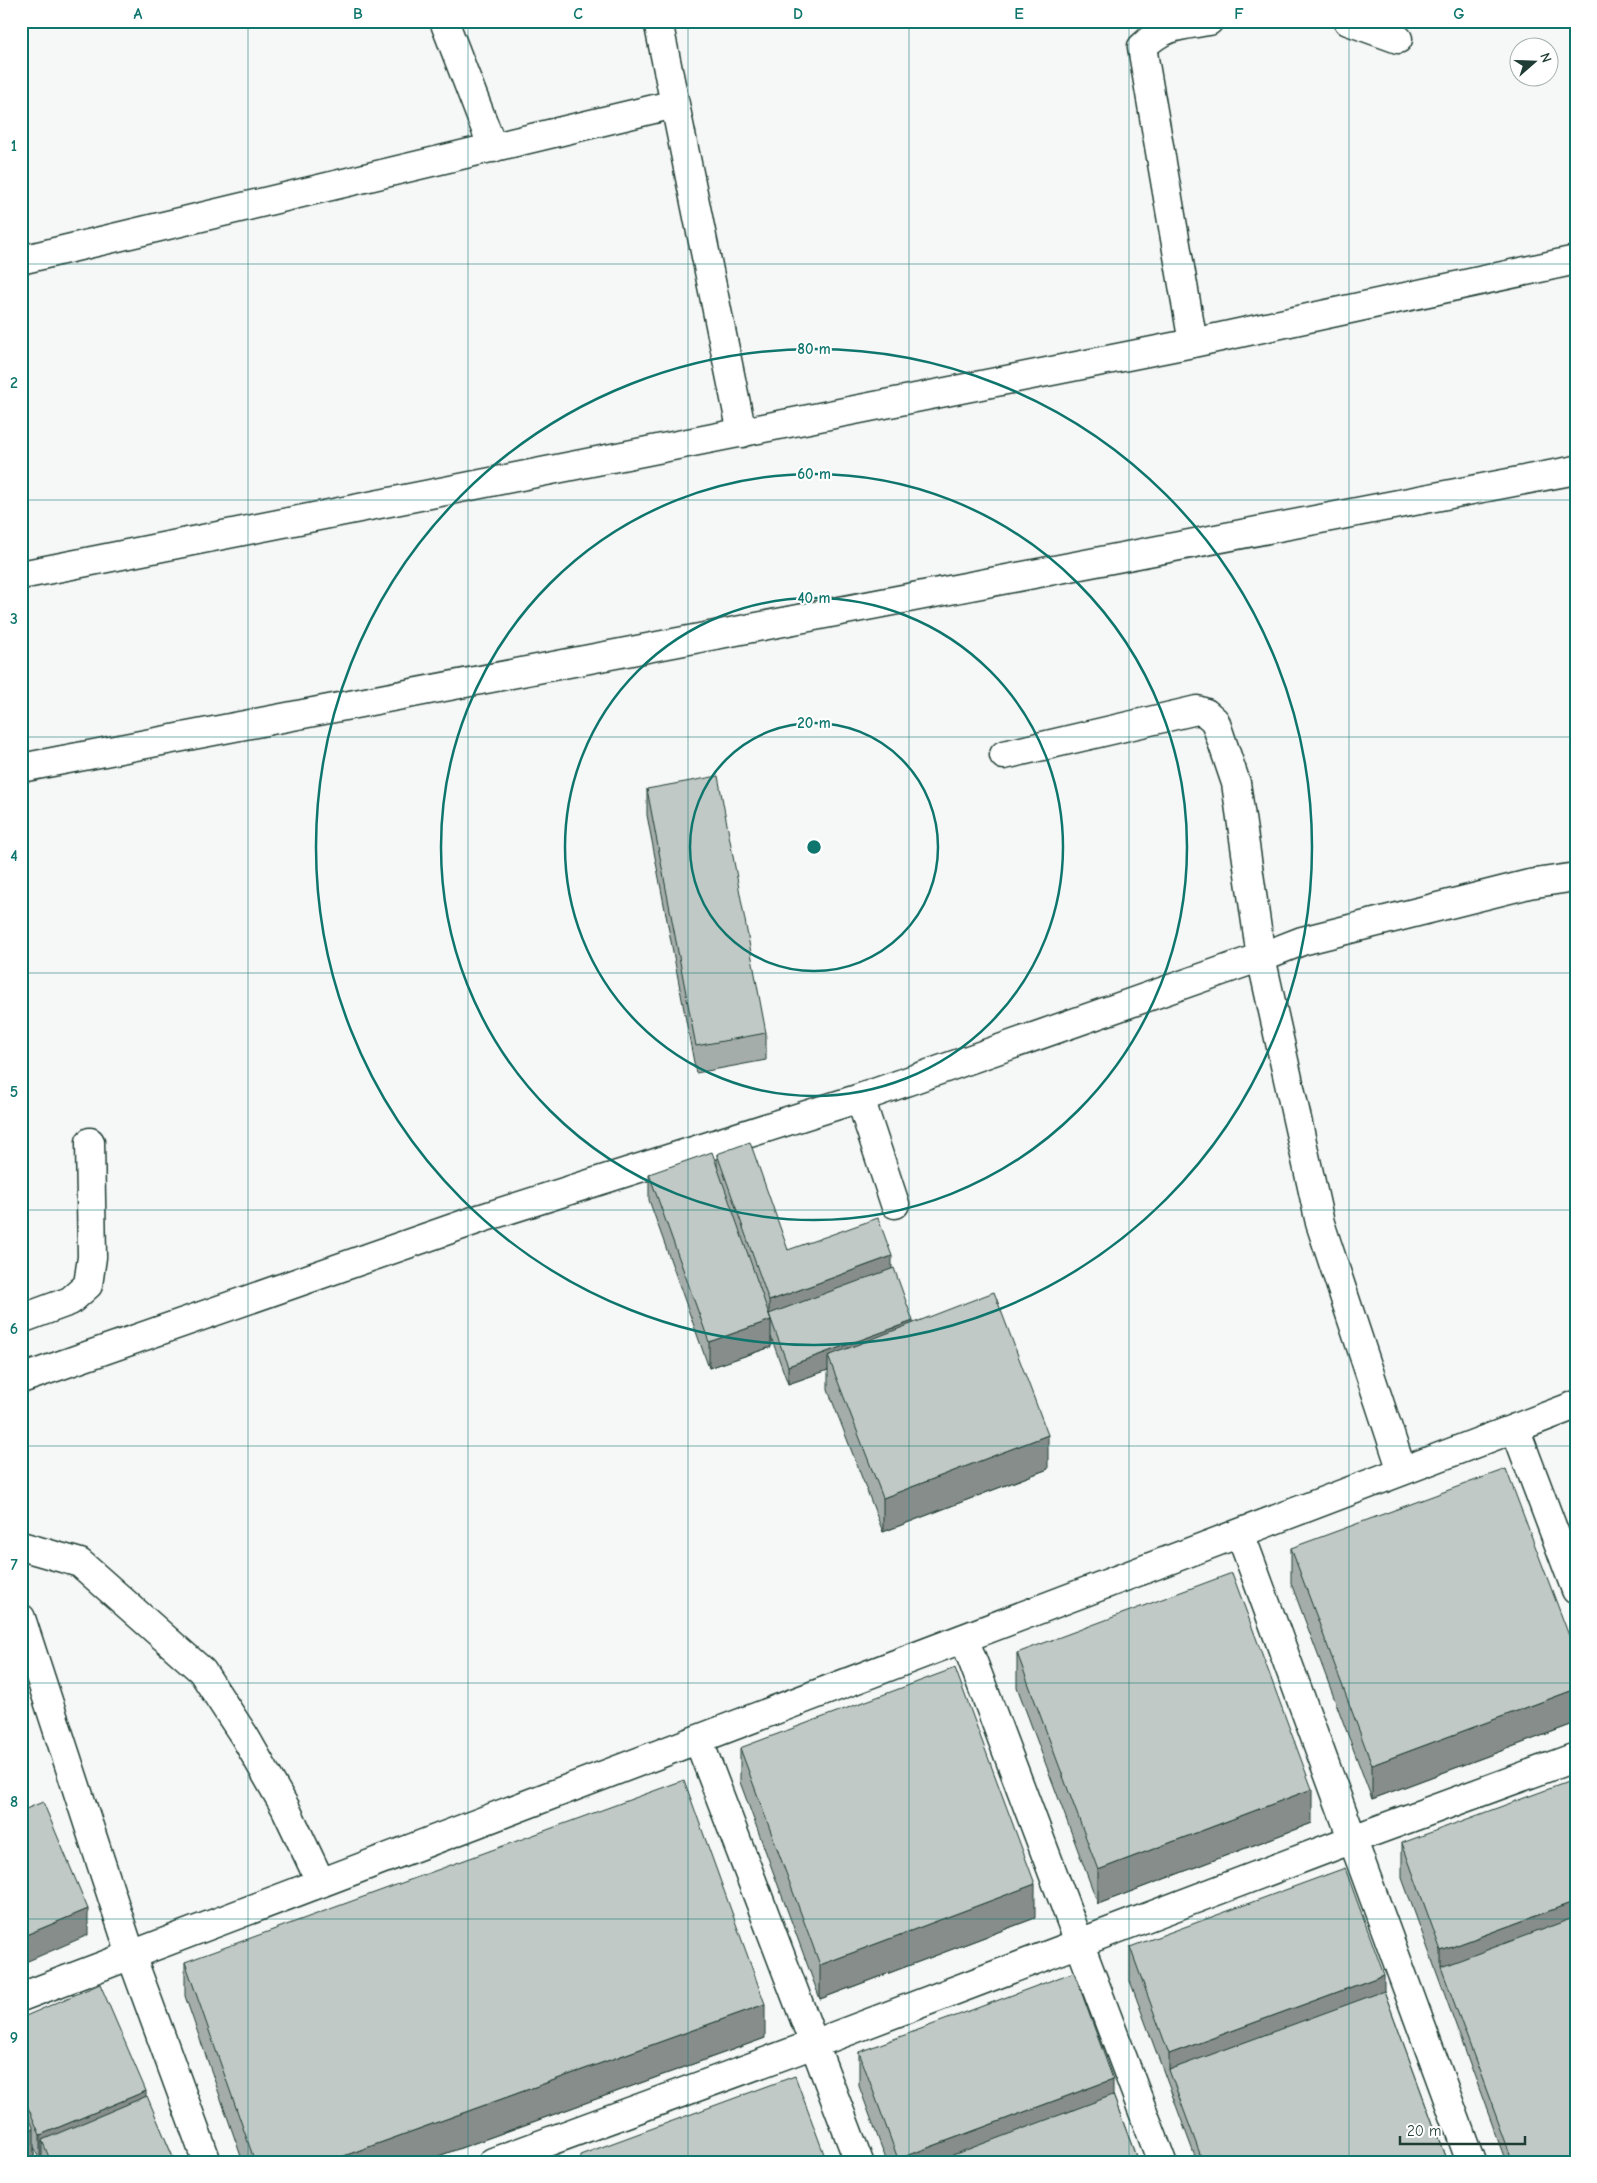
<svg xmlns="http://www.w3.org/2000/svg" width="1597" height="2183" font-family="'Comic Neue',sans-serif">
  <rect width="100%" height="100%" fill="#f6f7f7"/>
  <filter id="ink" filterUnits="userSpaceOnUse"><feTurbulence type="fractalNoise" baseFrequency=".02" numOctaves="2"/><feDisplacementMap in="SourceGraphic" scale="10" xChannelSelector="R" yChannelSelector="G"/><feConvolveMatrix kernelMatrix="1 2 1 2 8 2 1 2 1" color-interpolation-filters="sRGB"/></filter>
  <g filter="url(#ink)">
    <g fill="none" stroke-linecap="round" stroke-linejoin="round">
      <defs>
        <path id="minor" d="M444,21L493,148
          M658,21L742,433
          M1348,21L1398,39
          M21,260L675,104
          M1193,343L1142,47C1165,25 1179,26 1209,21
          M21,575L1193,343L1576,260
          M1004,755L1197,710L1206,713L1215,721L1236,783L1261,957L1320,1223L1402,1471
          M21,768L1576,470
          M860,1098L895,1204
          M21,1319L70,1301L88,1285L92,1257L90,1142
          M21,1379L482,1218L860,1098L1261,957L1302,941L1529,884L1576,877
          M1515,1428L1576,1590
          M1240,1533L1471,2162
          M21,1546L80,1563L202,1671L245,1737L285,1807L321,1883
          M21,1618L131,1955L207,2162
          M964,1638L1162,2162
          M698,1739L859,2162
          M21,1997L1576,1405
          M493,2162L814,2044L1353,1839L1576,1757"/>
      </defs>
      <use href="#minor" stroke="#1f3d34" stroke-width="31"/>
      <use href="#minor" stroke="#fff" stroke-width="28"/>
    </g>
    <path fill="#a5adaa" stroke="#1f3d34" d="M647,789L766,1033V1060L696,1073L647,815Z
      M717,1154L788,1250L892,1269L913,1323L1048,1469L883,1532L828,1390V1370L788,1384L771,1337V1347L709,1368L649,1200V1174L717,1167Z
      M1576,1445V1488L1573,1480V1446Z
      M1291,1548L1576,1654V1723L1372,1799L1291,1583Z
      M1017,1653L1312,1823L1098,1904L1017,1687Z
      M740,1748L1035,1918L820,1999L740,1782Z
      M1402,1843L1576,2162H1506L1402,1878Z
      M1130,1947L1384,1991L1447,2162H1197L1130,1981Z
      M185,1962L765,2038L422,2162H243L185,1996Z
      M21,2018L146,2096L175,2162H42V2161L40,2162L34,2147V2162H21Z
      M859,2052L1113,2095L1138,2162H887L859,2086Z"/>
    <path fill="#868d8b" stroke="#1f3d34" d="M892,1256V1282L769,1315V1301Z
      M771,1320V1347L709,1368V1342Z
      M913,1321V1339L828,1356V1370L788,1384V1366Z
      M1048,1435V1469L883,1532V1498Z
      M1576,1689V1723L1372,1799V1765Z
      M1312,1789V1823L1098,1904V1870Z
      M1035,1884V1918L820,1999V1965Z
      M1576,1901V1935L1441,1967V1951Z
      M88,1909V1935L21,1964V1937Z
      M1384,1975V2009L1169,2070V2054Z
      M765,2004V2038L422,2162H327Z
      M1113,2079V2113L982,2162H898V2159Z
      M146,2091V2117L42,2140V2161L40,2162V2135Z
      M34,2129V2162H21V2134Z"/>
    <path fill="#c0c9c6" stroke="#1f3d34" d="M718,776L766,1033L696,1046L647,789Z
      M750,1142L788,1250L878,1218L892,1256L769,1301L717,1154Z
      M712,1152L771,1320L709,1342L649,1174Z
      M894,1268L913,1321L788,1366L769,1314Z
      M994,1292L1048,1435L883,1498L828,1356Z
      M1576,1445V1454L1573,1446Z
      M1506,1469L1576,1654V1689L1372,1765L1291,1548Z
      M1232,1573L1312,1789L1098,1870L1017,1653Z
      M955,1668L1035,1884L820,1965L740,1748Z
      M1576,1779V1901L1441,1951L1402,1843Z
      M684,1780L765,2004L327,2162H255L185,1962Z
      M43,1802L88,1909L21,1937V1811Z
      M1345,1868L1384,1975L1169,2054L1130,1947Z
      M1576,1917V2162H1513L1441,1967Z
      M1074,1972L1113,2079L898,2159L859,2052Z
      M100,1984L146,2091L40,2135L21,2091V2018Z
      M1384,1991L1447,2162H1203L1169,2070Z
      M795,2076L827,2162H582L580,2155Z
      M1113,2095L1138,2162H934Z
      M147,2096L175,2162H51L42,2140Z
      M21,2100L34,2129L21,2134Z"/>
  </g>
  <path fill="none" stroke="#0f766e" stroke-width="1" stroke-opacity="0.55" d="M248,21V2162M468,21V2162M688,21V2162M909,21V2162M1129,21V2162M1349,21V2162M21,264H1576M21,500H1576M21,737H1576M21,973H1576M21,1210H1576M21,1446H1576M21,1683H1576M21,1919H1576"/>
  <g fill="none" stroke="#0f766e" stroke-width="2.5">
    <circle cx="814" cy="847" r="124"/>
    <circle cx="814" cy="847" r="249"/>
    <circle cx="814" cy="847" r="373"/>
    <circle cx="814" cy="847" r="498"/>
  </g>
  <circle cx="814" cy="847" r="8" fill="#0f766e" stroke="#fff" stroke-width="2.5"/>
  <g font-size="15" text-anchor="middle" font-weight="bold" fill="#0f766e" stroke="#fff" stroke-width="4" stroke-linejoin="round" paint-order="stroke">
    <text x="814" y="354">80 m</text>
    <text x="814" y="479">60 m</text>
    <text x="814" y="603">40 m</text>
    <text x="814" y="728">20 m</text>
  </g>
  <rect width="1597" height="2183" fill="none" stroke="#fff" stroke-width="55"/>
  <g transform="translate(1534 62) rotate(70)"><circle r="24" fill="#ffffff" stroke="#a5b1ae"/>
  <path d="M0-4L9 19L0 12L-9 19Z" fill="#1f3d34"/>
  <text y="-8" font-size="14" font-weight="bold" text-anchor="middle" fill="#1f3d34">N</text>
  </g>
  <path d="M1400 2136v8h125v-8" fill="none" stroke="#1f3d34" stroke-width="2.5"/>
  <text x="1407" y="2136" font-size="15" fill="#1f3d34" stroke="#ffffff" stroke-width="4" paint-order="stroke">20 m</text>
  <rect x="28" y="28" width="1542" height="2128" fill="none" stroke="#0f766e" stroke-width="2"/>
  <g font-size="16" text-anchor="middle" font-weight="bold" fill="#0f766e">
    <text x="138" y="19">A</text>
    <text x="358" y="19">B</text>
    <text x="578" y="19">C</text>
    <text x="798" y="19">D</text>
    <text x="1019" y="19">E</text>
    <text x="1239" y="19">F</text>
    <text x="1459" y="19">G</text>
    <text x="14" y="151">1</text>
    <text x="14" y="388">2</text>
    <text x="14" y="624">3</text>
    <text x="14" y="861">4</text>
    <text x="14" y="1097">5</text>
    <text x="14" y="1334">6</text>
    <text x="14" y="1570">7</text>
    <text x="14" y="1807">8</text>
    <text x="14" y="2043">9</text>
  </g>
</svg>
